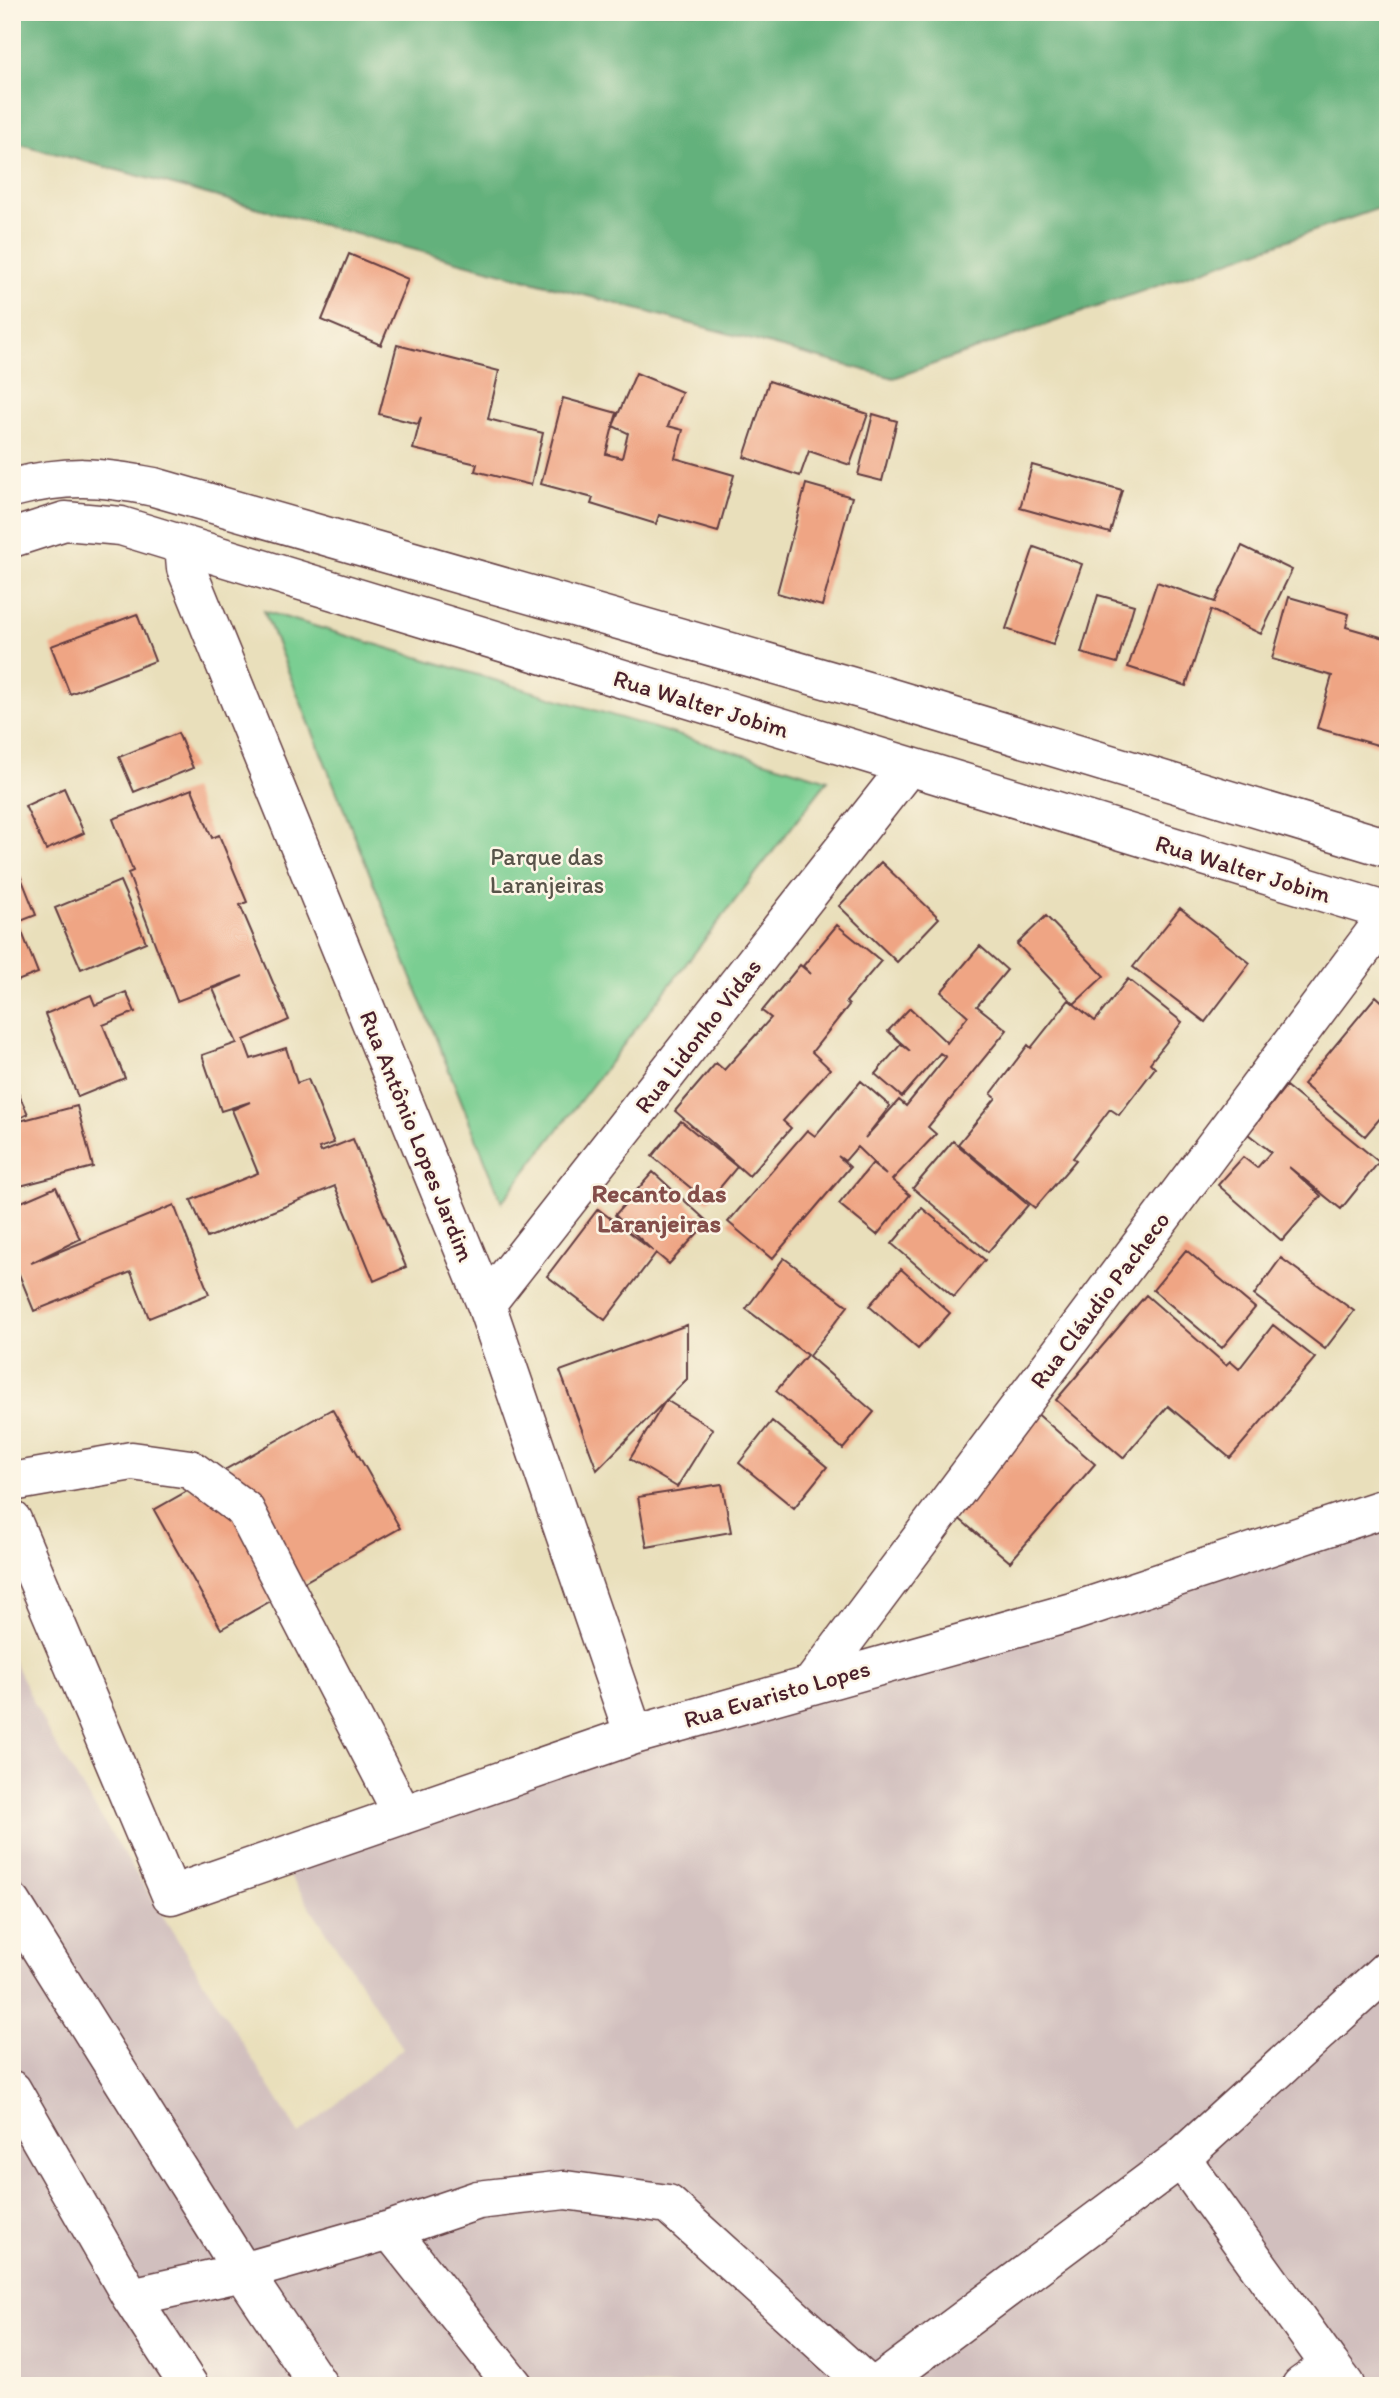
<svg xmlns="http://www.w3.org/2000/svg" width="1400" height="2398" font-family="Itim,sans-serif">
  <rect width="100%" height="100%" fill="#fcf5e5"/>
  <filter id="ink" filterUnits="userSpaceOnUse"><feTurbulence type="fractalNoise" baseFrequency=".0143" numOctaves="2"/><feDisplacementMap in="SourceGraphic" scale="14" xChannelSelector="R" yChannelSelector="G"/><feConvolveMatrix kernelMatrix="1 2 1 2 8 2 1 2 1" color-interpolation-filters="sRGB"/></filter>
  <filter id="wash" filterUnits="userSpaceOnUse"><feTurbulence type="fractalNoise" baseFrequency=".00686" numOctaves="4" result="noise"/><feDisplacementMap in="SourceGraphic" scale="28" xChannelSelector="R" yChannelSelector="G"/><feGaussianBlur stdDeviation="1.57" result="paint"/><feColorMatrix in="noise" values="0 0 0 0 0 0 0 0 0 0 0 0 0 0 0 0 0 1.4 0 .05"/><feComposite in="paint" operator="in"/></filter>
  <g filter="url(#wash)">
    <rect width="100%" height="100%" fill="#e9dfbb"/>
    <path fill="#d1bfbe" d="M1388,1516V2386H12V1658L51,1737L299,2134L403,2048L280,1861Z"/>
    <path fill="#7ace92" stroke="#62765e" stroke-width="2" d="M264,611L828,780L502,1202Z"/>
    <path fill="#63b17c" stroke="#566854" stroke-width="2" d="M12,12H1388V205L894,378L12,142Z"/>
    <g id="blocks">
      <path fill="#efa584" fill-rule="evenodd" d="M349,254L408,279L381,345L322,320Z
        M397,345L499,371L488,419L543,433L531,485L475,471L477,464L413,449L421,417L418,424L379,414Z
        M636,373L682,392L668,426L683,430L675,458L734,475L718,532L659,515L656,524L591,504L593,498L541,484L563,398L617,413L613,426ZM613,426L628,433L622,458L606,454Z
        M769,381L868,414L850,465L809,451L800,476L744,457Z
        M873,414L897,421L882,481L858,475Z
        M1032,465L1122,490L1110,533L1020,508Z
        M806,484L852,497L822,606L777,593Z
        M1242,546L1292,570L1261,634L1211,610L1186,686L1128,667L1157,582L1215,602Z
        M1034,547L1082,564L1053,645L1006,629Z
        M1098,595L1134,605L1117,663L1081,653Z
        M1289,597L1349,614L1346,627L1388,639V748L1317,728L1332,676L1272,659Z
        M137,614L155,661L70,694L51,646Z
        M178,733L193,768L134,792L119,757Z
        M64,788L84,833L46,850L25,806Z
        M192,789L212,838L219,835L247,902L240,905L289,1020L244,1040L251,1059L286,1048L297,1083L308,1079L334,1143L319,1148L321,1152L353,1139L406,1267L374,1281L335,1186L207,1238L191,1200L258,1173L232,1110L250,1102L221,1111L202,1055L237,1043L213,989L243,976L177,1001L128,873L133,871L113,819Z
        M14,860L36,915L18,922L38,973L12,983Z
        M881,862L939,918L897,962L839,906Z
        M120,881L146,942L81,969L55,908Z
        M1180,908L1250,963L1205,1022L1133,967Z
        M1046,916L1104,976L1074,1004L1017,944Z
        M837,925L881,961L846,1002L849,1005L812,1052L830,1069L783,1121L791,1128L749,1176L675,1111L716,1063L724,1070L771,1018L762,1011L800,965L811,974L803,966Z
        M980,946L1007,970L977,1006L1007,1030L928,1127L936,1134L892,1180L910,1195L877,1235L839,1204L872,1164L886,1175L857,1147L845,1161L838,1156L850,1167L772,1259L728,1222L807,1130L815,1136L861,1081L890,1106L865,1138L899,1100L906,1106L946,1057L940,1053L902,1097L875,1074L901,1044L910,1051L888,1031L910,1008L947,1043L968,1016L941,992Z
        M1128,979L1182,1022L1150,1063L1155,1068L1119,1115L1110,1109L1073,1158L1076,1160L1035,1208L958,1144L996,1098L991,1094L1028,1045L1031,1048L1069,1000L1095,1021Z
        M126,992L135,1012L103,1025L125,1078L78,1097L45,1014L91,995L95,1005Z
        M1376,996L1388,1007V1109L1365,1136L1303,1084Z
        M12,1080L28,1114L12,1122Z
        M1286,1086L1379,1162L1341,1209L1289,1167L1321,1196L1282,1241L1218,1185L1243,1157L1257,1168L1271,1152L1248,1134Z
        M77,1106L93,1167L20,1186L12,1157V1123Z
        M681,1121L737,1167L708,1202L652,1156Z
        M953,1141L1028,1205L988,1252L913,1188Z
        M653,1172L708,1222L669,1264L656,1253L605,1320L547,1276L598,1209L653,1251L615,1215Z
        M56,1187L80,1239L31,1263L174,1205L209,1294L149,1318L131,1272L34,1311L12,1257V1206Z
        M922,1208L985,1260L954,1297L892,1244Z
        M1186,1250L1255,1308L1222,1348L1153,1290Z
        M784,1258L848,1306L809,1356L874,1412L843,1449L776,1391L807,1355L746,1309Z
        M1281,1258L1354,1311L1325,1349L1254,1295Z
        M901,1269L950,1313L918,1349L869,1306Z
        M1146,1295L1226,1365L1230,1361L1239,1369L1273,1325L1315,1358L1230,1458L1168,1406L1123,1458L1056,1400Z
        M687,1325V1379L597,1470L560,1371Z
        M666,1400L713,1429L677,1487L630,1459Z
        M332,1409L400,1528L221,1629L154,1510Z
        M1034,1411L1095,1464L1010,1562L949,1510Z
        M772,1421L827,1467L794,1508L739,1463Z
        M722,1484L731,1532L647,1547L638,1497Z"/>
    </g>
  </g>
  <g filter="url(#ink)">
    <use href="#blocks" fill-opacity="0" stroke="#623c41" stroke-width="2"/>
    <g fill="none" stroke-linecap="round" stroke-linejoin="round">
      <defs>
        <path id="minor" d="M184,546L186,568L486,1304L634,1735
          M486,1304L908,767
          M12,1482L132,1461L190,1469L245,1510L403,1815
          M12,1520L171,1895L634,1735L1072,1612L1388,1507
          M812,1684L1388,915
          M12,1903L243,2272L319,2386
          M12,2090L131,2297L189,2386
          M390,2230L514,2386
          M131,2297L243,2272L390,2230L478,2200L565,2190L668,2204L869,2386
          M1330,2365L1181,2158L1388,1969
          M876,2386L1181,2158
          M1301,2386L1330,2365L1345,2385"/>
        <path id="major" d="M12,488C67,474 99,476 154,487L881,695L1388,848
          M12,538L65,521L121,526L1388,912"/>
      </defs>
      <use href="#minor" stroke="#623c41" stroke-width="41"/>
      <use href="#major" stroke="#623c41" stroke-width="41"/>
      <use href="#minor" stroke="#fff" stroke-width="38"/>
      <use href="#major" stroke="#fff" stroke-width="38"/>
    </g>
  </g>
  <g text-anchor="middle" stroke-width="5" stroke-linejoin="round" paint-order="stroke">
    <g font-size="24" fill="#4a1f2b" stroke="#fcf5e5">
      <text transform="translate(701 704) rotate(17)" y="8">Rua Walter Jobim</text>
      <text transform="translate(1243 869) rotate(17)" y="8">Rua Walter Jobim</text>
      <text transform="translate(698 1036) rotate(-52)" y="8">Rua Lidonho Vidas</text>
      <text transform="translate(417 1136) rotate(68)" y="8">Rua Antônio Lopes Jardim</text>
      <text transform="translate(1100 1300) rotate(-53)" y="8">Rua Cláudio Pacheco</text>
      <text transform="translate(777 1694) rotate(-16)" y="8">Rua Evaristo Lopes</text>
    </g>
    <g font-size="24" fill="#58544a" stroke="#fcf5e5">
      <text x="547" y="865">Parque das<tspan x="547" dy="28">Laranjeiras</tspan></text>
    </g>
    <g font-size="26" font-weight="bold" fill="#844e4a" stroke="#fcf5e5">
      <text x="659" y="1202">Recanto das<tspan x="659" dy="30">Laranjeiras</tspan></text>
    </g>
  </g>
  <rect width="1400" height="2398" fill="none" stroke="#fcf5e5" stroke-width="42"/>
</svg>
